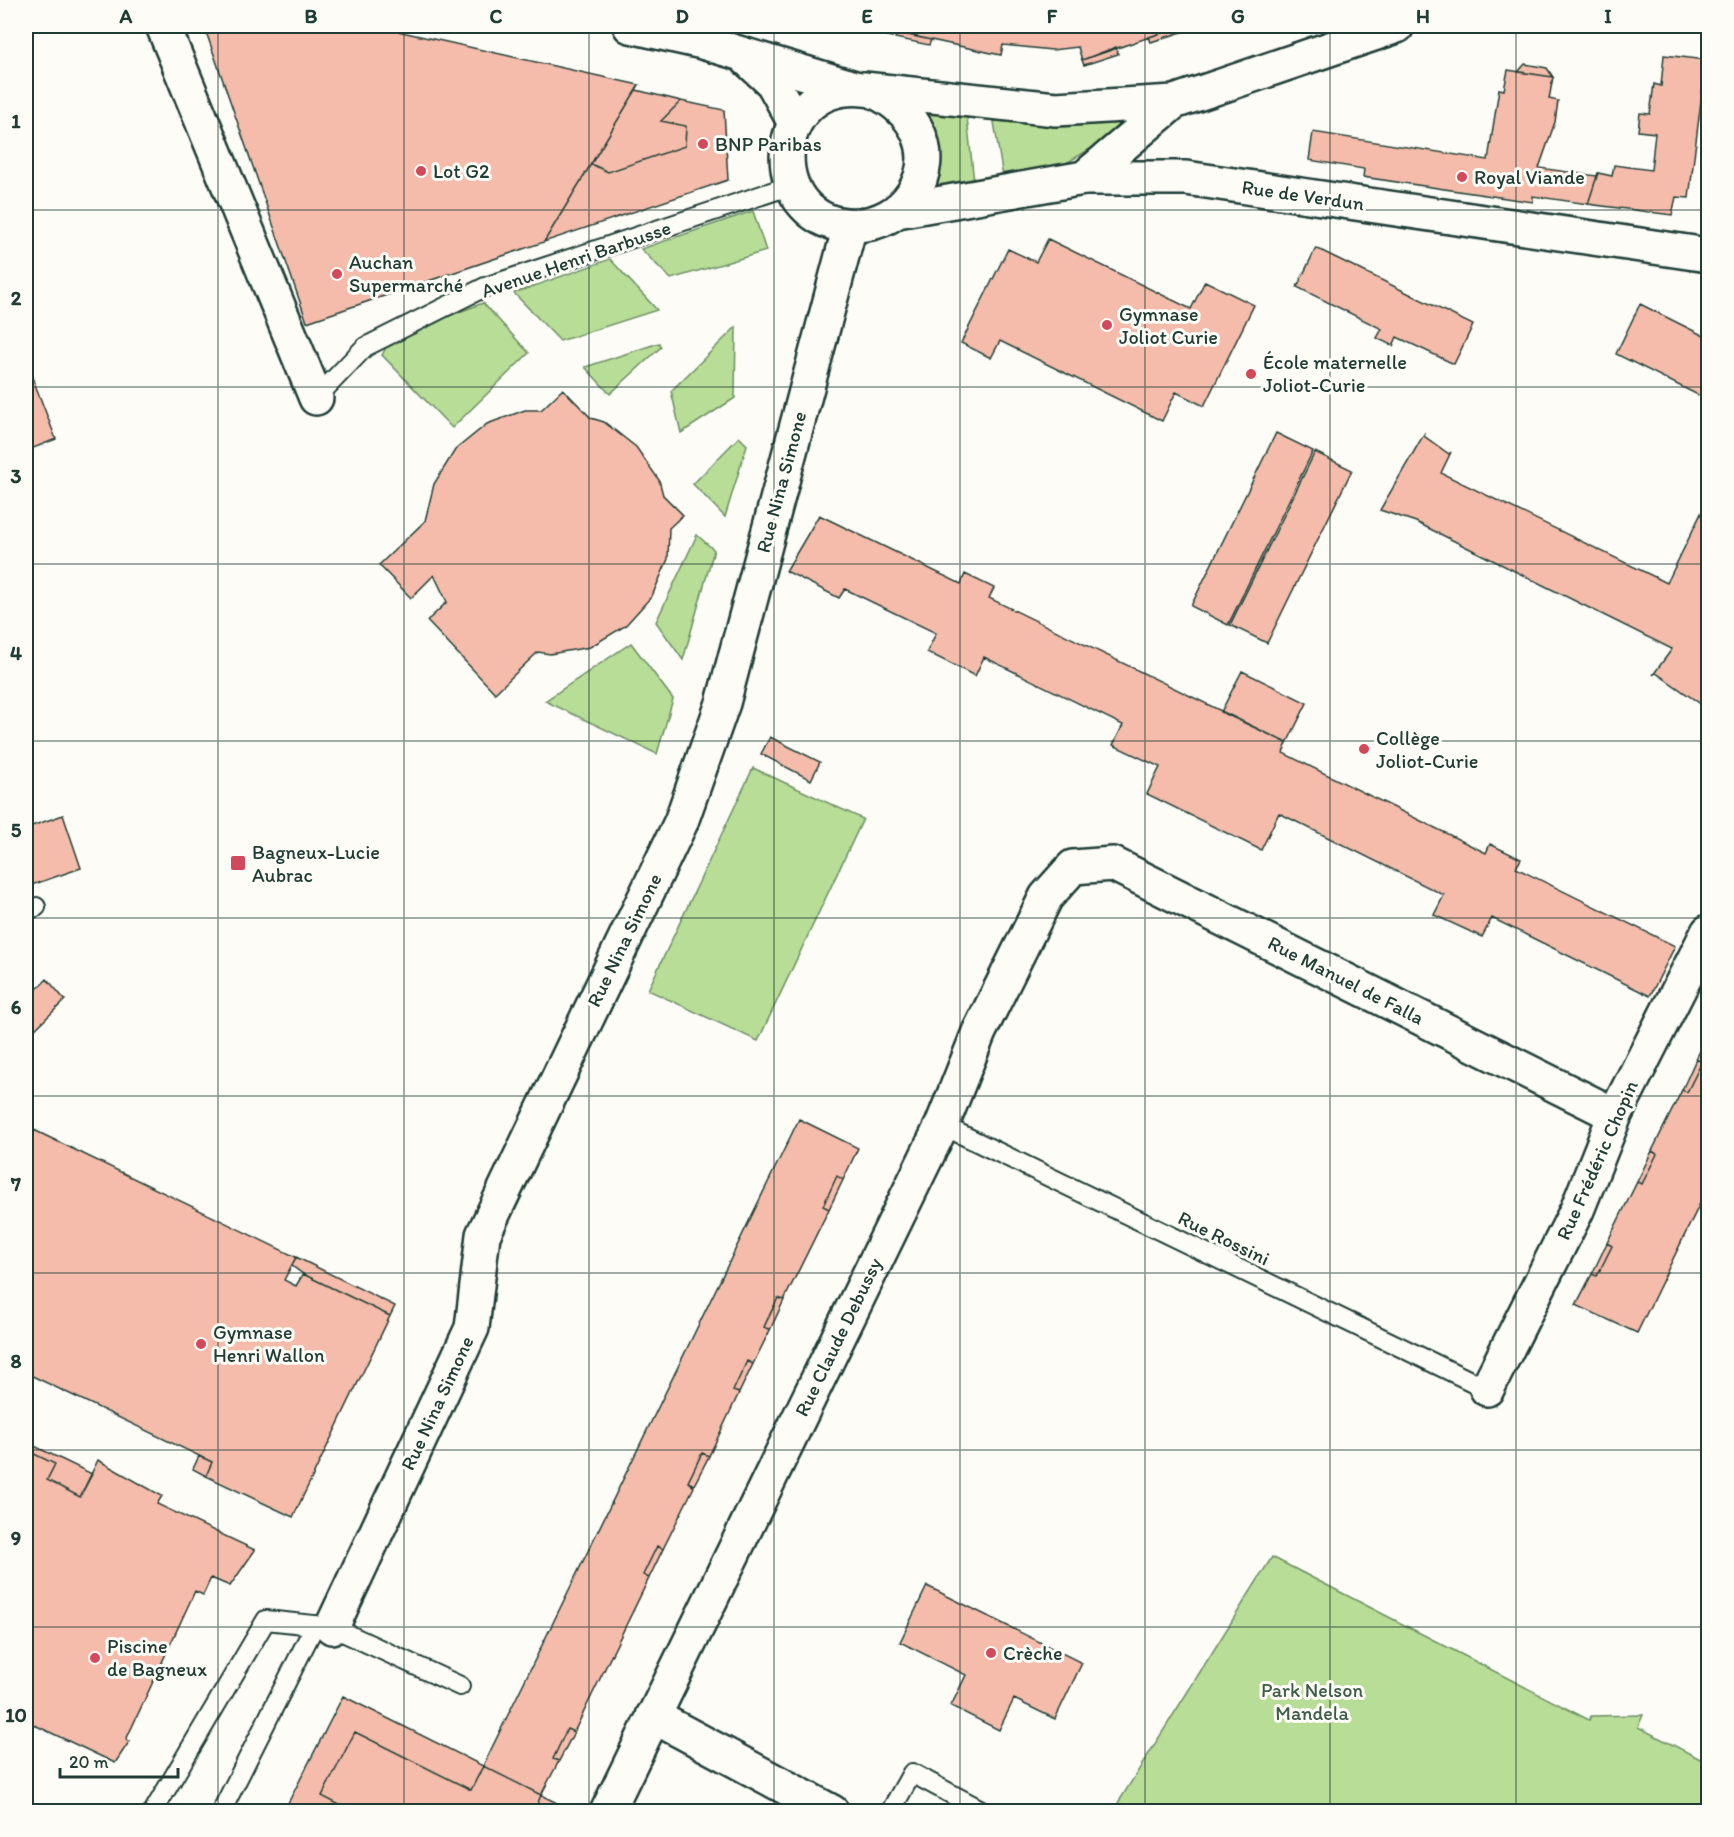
<svg xmlns="http://www.w3.org/2000/svg" width="1734" height="1837" font-family="Itim,sans-serif">
  <rect width="100%" height="100%" fill="#fdfcf7"/>
  <filter id="ink" filterUnits="userSpaceOnUse"><feTurbulence type="fractalNoise" baseFrequency=".0167" numOctaves="2"/><feDisplacementMap in="SourceGraphic" scale="12" xChannelSelector="R" yChannelSelector="G"/><feConvolveMatrix kernelMatrix="1 2 1 2 8 2 1 2 1" color-interpolation-filters="sRGB"/></filter>
  <g filter="url(#ink)">
    <path fill="#b8dd97" stroke="#6c8d66" stroke-width="1.5" d="M933,107L963,112L967,117L974,182L940,187L935,184L936,162L929,116Z
      M1136,113V122L1063,165L1010,178L1003,177L994,122C1008,115 1025,122 1040,124C1071,129 1105,120 1136,113Z
      M753,211L766,251L671,279L641,249Z
      M610,259L657,310L560,341L514,293Z
      M483,303L529,353L452,428L382,355L391,338Z
      M736,327L735,398L681,433L671,391Z
      M659,343L661,347L610,394L585,367Z
      M739,437L747,445L725,517L693,484Z
      M697,535L714,550L683,660L656,622Z
      M631,643L673,699L657,754L545,701Z
      M753,768L863,819L758,1041L648,990Z
      M1272,1557L1589,1720L1591,1716L1643,1715L1638,1727L1708,1763V1811H1113Z"/>
    <path fill="#f5bcab" stroke="#1f3d34" stroke-width="1.5" d="M204,26H375L639,85L544,242L307,322Z
      M859,26H866L893,32L892,37L858,29Z
      M866,26H1182L1082,60L1078,47L1052,50L1003,45L1001,55Z
      M1182,26L1185,31L1151,42L1149,37Z
      M897,32L931,40L929,45L895,38Z
      M1116,47L1118,54L1084,65L1082,60Z
      M1664,55L1706,60L1689,198L1676,197L1672,215L1588,204L1598,173L1612,176L1614,165L1651,170L1655,133L1638,131L1640,113L1650,114L1654,84L1661,86Z
      M1525,64L1547,68L1553,77L1518,72Z
      M1508,70L1553,77L1549,99L1558,101L1555,122L1539,168L1597,176L1588,204L1533,196V202L1363,177L1364,169L1309,160L1313,132L1488,160L1499,89L1504,90Z
      M636,90L681,101L661,121L686,126L685,146L608,172L591,164Z
      M681,101L724,110L728,180L544,242L591,164L608,172L685,146L686,126L661,121Z
      M1048,239L1191,309L1205,281L1254,305L1204,406L1176,392L1162,421L1000,341L991,358L961,343L1008,249L1036,262Z
      M1316,248L1473,325L1454,364L1397,337L1393,346L1377,338L1382,329L1297,287Z
      M1640,304L1708,338V400L1616,354Z
      M26,361L56,439L26,451Z
      M563,389L591,418L604,422L636,447L659,480L663,495L683,515L669,528L668,559L652,596L625,626L590,647L550,654L538,652L495,693L427,621L447,602L434,575L411,598L379,565L425,521L434,484L455,450L487,424L525,410H541Z
      M1276,433L1313,451L1228,625L1191,606Z
      M1424,434V436L1449,454L1451,452L1441,473L1667,583L1708,499V709L1656,673L1653,675L1672,649L1416,522L1380,510Z
      M1315,452L1352,470L1267,643L1230,625Z
      M819,515L961,584L965,574L994,588L989,598L1287,743L1283,753L1486,853L1490,844L1521,859L1516,868L1675,946L1650,996L1492,918L1482,937L1434,915L1444,895L1279,813L1261,850L1147,794L1160,767L1113,745L1123,725L984,657L975,676L927,652L936,633L845,589L839,598L786,571Z
      M1242,671L1307,703L1287,743L1221,712Z
      M770,737L820,762L811,780L761,754Z
      M63,815L81,868L26,887V828Z
      M47,979L65,1000L26,1038V1000Z
      M1708,1035V1187L1637,1333L1576,1305L1592,1274L1597,1276L1612,1246L1607,1243L1637,1182L1642,1184L1657,1154L1652,1151L1682,1090L1687,1092L1702,1062L1696,1059Z
      M1696,1059L1702,1062L1687,1092L1682,1090Z
      M799,1119L858,1148L843,1180L837,1176L823,1206L829,1209L784,1300L778,1298L771,1312L764,1327L770,1330L753,1364L747,1361L733,1391L739,1393L709,1456L702,1453L688,1482L694,1487L663,1549L657,1546L643,1575L649,1578L574,1732L567,1729L553,1759L559,1761L541,1795L483,1766Z
      M34,1130L296,1257L284,1280L296,1286L303,1274L390,1316L293,1517L206,1476L212,1462L26,1373V1148Z
      M1652,1151L1657,1154L1642,1184L1637,1182Z
      M837,1176L843,1180L829,1209L823,1206Z
      M1607,1243L1612,1246L1597,1276L1592,1274Z
      M296,1257L395,1306L390,1316L303,1274L292,1266Z
      M778,1298L784,1300L770,1330L764,1327Z
      M747,1361L753,1364L739,1393L733,1391Z
      M26,1442L92,1474L80,1497L47,1480L55,1464L26,1450Z
      M26,1450L55,1464L47,1480L80,1497L98,1460L162,1496L157,1504L255,1550L230,1586L211,1578L203,1595L195,1591L126,1740L129,1742L115,1763L26,1721Z
      M702,1453L709,1456L694,1485L688,1482Z
      M199,1456L212,1462L206,1476L193,1469Z
      M657,1546L663,1549L649,1578L643,1575Z
      M927,1586L1082,1663L1055,1719L1014,1699L999,1730L951,1706L966,1675L900,1642Z
      M343,1696L483,1766L471,1790L355,1732L322,1796L353,1812L285,1809Z
      M567,1729L574,1732L559,1761L553,1759Z
      M355,1732L471,1790L483,1766L541,1795L534,1812H353L322,1796Z
      M541,1795L567,1808L565,1812H534Z"/>
    <g fill="none" stroke-linecap="round" stroke-linejoin="round">
      <defs>
        <path id="lane" d="M316,398L365,347L485,287L792,185
          M26,910L36,907
          M942,1125L1487,1389
          M153,1812L266,1620L332,1627L460,1686
          M221,1812L315,1625
          M890,1812L912,1773L985,1812"/>
        <path id="street" d="M163,26L316,398
          M1084,178H1186L1708,255
          M1487,1389L1577,1210L1615,1115L1708,932
          M332,1627L472,1328L483,1235L681,822L723,703L850,226
          M653,1716L832,1812
          M607,1812L942,1125L979,1032L1046,897L1073,867L1113,864L1615,1115"/>
        <path id="secondary" d="M630,26L702,42L855,88
          M744,56L773,83L795,123
          M874,91C915,110 940,153 912,195C900,213 879,224 858,225C763,231 762,80 864,89L1056,109L1174,102L1397,26
          M897,211L1084,178L1174,102"/>
      </defs>
      <use href="#lane" stroke="#1f3d34" stroke-width="22"/>
      <use href="#street" stroke="#1f3d34" stroke-width="38"/>
      <use href="#secondary" stroke="#1f3d34" stroke-width="38"/>
      <use href="#lane" stroke="#fdfcf7" stroke-width="18"/>
      <use href="#street" stroke="#fdfcf7" stroke-width="33"/>
      <use href="#secondary" stroke="#fdfcf7" stroke-width="33"/>
    </g>
  </g>
  <path fill="none" stroke="#1f3d34" stroke-width="1.5" stroke-opacity="0.55" d="M218,26V1812M404,26V1812M589,26V1812M774,26V1812M960,26V1812M1145,26V1812M1330,26V1812M1516,26V1812M26,210H1708M26,387H1708M26,564H1708M26,741H1708M26,918H1708M26,1096H1708M26,1273H1708M26,1450H1708M26,1627H1708"/>
  <g fill="#d1495b" stroke="#fdfcf7" stroke-width="2">
    <circle cx="703" cy="144" r="6"/>
    <circle cx="421" cy="171" r="6"/>
    <circle cx="1462" cy="177" r="6"/>
    <circle cx="337" cy="274" r="6"/>
    <circle cx="1107" cy="325" r="6"/>
    <circle cx="1251" cy="374" r="6"/>
    <circle cx="1364" cy="749" r="6"/>
    <rect x="230" y="855" width="16" height="16" rx="3"/>
    <circle cx="201" cy="1344" r="6"/>
    <circle cx="991" cy="1653" r="6"/>
    <circle cx="95" cy="1658" r="6"/>
  </g>
  <g text-anchor="middle" stroke-width="6" stroke-linejoin="round" paint-order="stroke">
    <g font-size="20" fill="#1f3d34" stroke="#fdfcf7" text-anchor="start">
      <text x="715" y="151">BNP Paribas</text>
      <text x="433" y="178">Lot G2</text>
      <text x="1474" y="184">Royal Viande</text>
      <text x="349" y="269">Auchan<tspan x="349" dy="23">Supermarché</tspan></text>
      <text x="1119" y="321">Gymnase<tspan x="1119" dy="23">Joliot Curie</tspan></text>
      <text x="1263" y="369">École maternelle<tspan x="1263" dy="23">Joliot-Curie</tspan></text>
      <text x="1376" y="745">Collège<tspan x="1376" dy="23">Joliot-Curie</tspan></text>
      <text x="252" y="859">Bagneux-Lucie<tspan x="252" dy="23">Aubrac</tspan></text>
      <text x="213" y="1339">Gymnase<tspan x="213" dy="23">Henri Wallon</tspan></text>
      <text x="107" y="1653">Piscine<tspan x="107" dy="23">de Bagneux</tspan></text>
      <text x="1003" y="1660">Crèche</text>
    </g>
    <g font-size="20" fill="#1f3d34" stroke="#fdfcf7">
      <text transform="translate(1303 195) rotate(8)" y="7">Rue de Verdun</text>
      <text transform="translate(576 259) rotate(-19)" y="7">Avenue Henri Barbusse</text>
      <text transform="translate(781 482) rotate(-75)" y="7">Rue Nina Simone</text>
      <text transform="translate(624 940) rotate(-64)" y="7">Rue Nina Simone</text>
      <text transform="translate(1346 980) rotate(27)" y="7">Rue Manuel de Falla</text>
      <text transform="translate(1597 1160) rotate(-66)" y="7">Rue Frédéric Chopin</text>
      <text transform="translate(1224 1238) rotate(26)" y="7">Rue Rossini</text>
      <text transform="translate(838 1337) rotate(-64)" y="7">Rue Claude Debussy</text>
      <text transform="translate(437 1403) rotate(-65)" y="7">Rue Nina Simone</text>
    </g>
    <g font-size="20" fill="#3e5d48" stroke="#fdfcf7">
      <text x="1312" y="1697">Park Nelson<tspan x="1312" dy="23">Mandela</tspan></text>
    </g>
  </g>
  <rect width="1734" height="1837" fill="none" stroke="#fdfcf7" stroke-width="66"/>
  <path d="M60 1768v9h118v-9" fill="none" stroke="#1f3d34" stroke-width="3"/>
  <text x="69" y="1768" font-size="18" fill="#1f3d34" stroke="#fdfcf7" stroke-width="4.5" paint-order="stroke">20 m</text>
  <rect x="33" y="33" width="1668" height="1771" fill="none" stroke="#1f3d34" stroke-width="2"/>
  <g font-size="20" text-anchor="middle" font-weight="bold" fill="#1f3d34">
    <text x="126" y="23">A</text>
    <text x="311" y="23">B</text>
    <text x="496" y="23">C</text>
    <text x="682" y="23">D</text>
    <text x="867" y="23">E</text>
    <text x="1052" y="23">F</text>
    <text x="1238" y="23">G</text>
    <text x="1423" y="23">H</text>
    <text x="1608" y="23">I</text>
    <text x="16" y="128">1</text>
    <text x="16" y="305">2</text>
    <text x="16" y="483">3</text>
    <text x="16" y="660">4</text>
    <text x="16" y="837">5</text>
    <text x="16" y="1014">6</text>
    <text x="16" y="1191">7</text>
    <text x="16" y="1368">8</text>
    <text x="16" y="1545">9</text>
    <text x="16" y="1722">10</text>
  </g>
</svg>
